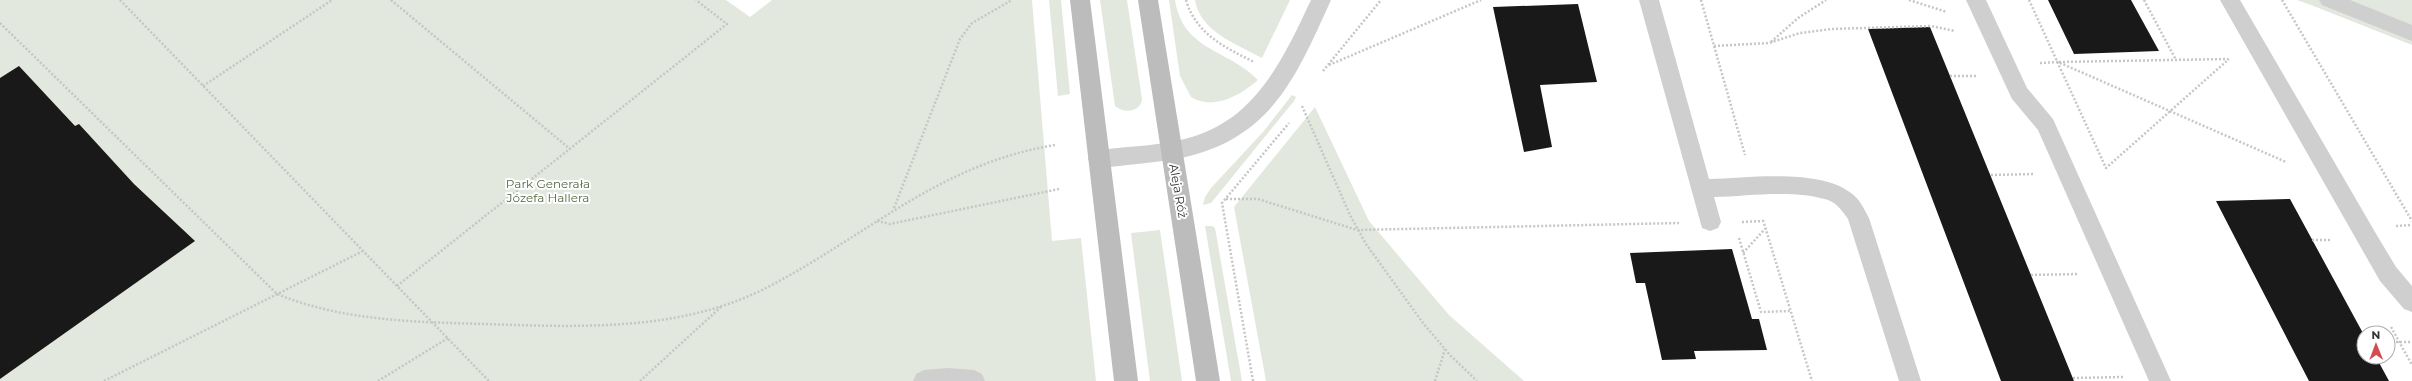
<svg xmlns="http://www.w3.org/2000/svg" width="2412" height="381" font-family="Montserrat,sans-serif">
  <rect width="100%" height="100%" fill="#fff"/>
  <path fill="#e2e8dd" d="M0,0H726L750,17L772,0H1032L1052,241L1081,238L1096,381H0Z
    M1049,0H1061L1070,94L1058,96Z
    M1100,0H1127L1142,99C1141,112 1124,114 1115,106Z
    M1169,0H1175C1183,51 1228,49 1258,80C1241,95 1213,111 1191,97L1180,76Z
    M1195,0H1290L1262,58C1237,44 1200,32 1195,0Z
    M2297,0H2412V45L2311,5Z
    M1292,95L1296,97L1294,101L1211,203L1203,205L1205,197L1211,188L1263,132Z
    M1315,107L1369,221L1449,315L1524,381H1266L1234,207Z
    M1205,226H1212L1215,228L1242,381H1231Z
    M1160,230L1182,381H1150L1131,233Z"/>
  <path fill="#191919" d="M2048,0H2131L2159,51L2074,54Z
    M1578,4L1597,82L1540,85L1552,147L1524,152L1493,7Z
    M1930,27L1950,76L2074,381H2001L1868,29Z
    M19,66L75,126L79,124L134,184L195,241L0,379V78Z
    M2290,199L2364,335V357H2376L2389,381H2309L2216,201Z
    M1732,249L1752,319H1759L1767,350L1694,351L1696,359L1662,360L1645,283H1636L1630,253Z"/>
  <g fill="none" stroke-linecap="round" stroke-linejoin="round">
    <path stroke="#c6c6c6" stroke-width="2.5" stroke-dasharray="2 2" stroke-linecap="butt" d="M120,0L489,381
      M391,0L570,149
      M1186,0C1196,34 1224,47 1254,62
      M1701,0L1745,155
      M1909,0L1947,12
      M2029,0L2106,168L2229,59
      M2144,0L2176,60
      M2282,0L2412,221
      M0,23L277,294C343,321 414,322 484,324C578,327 678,332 764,289C866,237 938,164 1055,145
      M1771,42L1798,18L1826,0
      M1714,46L1769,43L1800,33L1831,29L1931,26L1955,31
      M2059,62L2228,59
      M2040,63L2058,62L2286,162
      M1329,65L1481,0
      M1323,71L1381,0
      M1950,76H1977
      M203,86L332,0
      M1302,106L1350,215L1366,244L1423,323L1450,355L1477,381
      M1991,175L2034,174
      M1226,199H1258L1357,230L1679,223
      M894,208L960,39L972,23L1012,0
      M1763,220L1812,381
      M877,221L890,224L1059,189
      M1742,222L1763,221
      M2396,226L2412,225
      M1739,238L1761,312L1791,311
      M2312,240H2332
      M1743,253L1765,229
      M2031,275L2078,274
      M397,286L727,24L696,0
      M2391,327L2412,365
      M2388,342H2412
      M2073,378L2123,377
      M104,381L363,251
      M378,381L448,338
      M640,381L721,307
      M1253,381L1222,203L1289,123
      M1435,381L1445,349"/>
    <path fill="#cfcfcf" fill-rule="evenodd" d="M1639,0H1659L1709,179C1748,178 1819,168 1851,193C1860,199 1864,209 1869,218L1921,381H1899L1848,219C1843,212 1837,203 1828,200C1795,189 1748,196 1714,197L1721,222L1718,228L1710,231L1702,228Z
      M1966,0H1986L2027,88L2053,119L2171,381H2149L2038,130L2012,99Z
      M2220,0H2240L2375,232L2396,267L2412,286V312L2404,309L2380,281Z
      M948,368L974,370L982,374L985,381H913L916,374L924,370Z"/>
    <path fill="#cfcfcf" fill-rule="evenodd" d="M1311,0H1331C1296,77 1272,138 1181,158C1154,163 1126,165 1099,168L1091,165L1088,159L1091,153L1099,150C1130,146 1162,146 1192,137C1257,118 1284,57 1311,0Z
      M2319,0H2350L2412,25V41L2322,5Z"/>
    <path fill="#bcbcbc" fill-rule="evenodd" d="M1070,0H1090L1138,381H1114Z
      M1138,0H1158L1220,381H1196Z"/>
  </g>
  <g text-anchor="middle" stroke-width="4" stroke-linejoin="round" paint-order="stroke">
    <g font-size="12" fill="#546a44" stroke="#fff">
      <text x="548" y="188">Park Generała<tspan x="548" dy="14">Józefa Hallera</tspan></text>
    </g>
    <g font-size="12" fill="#323232" stroke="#fff">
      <text transform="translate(1178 191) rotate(80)" y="4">Aleja Róż</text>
    </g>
  </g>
  <g transform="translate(2376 345) rotate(359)"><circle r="19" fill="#ffffff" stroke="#adadad"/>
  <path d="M0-3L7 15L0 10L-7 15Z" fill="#d24c50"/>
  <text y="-6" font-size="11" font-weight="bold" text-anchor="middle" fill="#323232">N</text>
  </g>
</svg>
